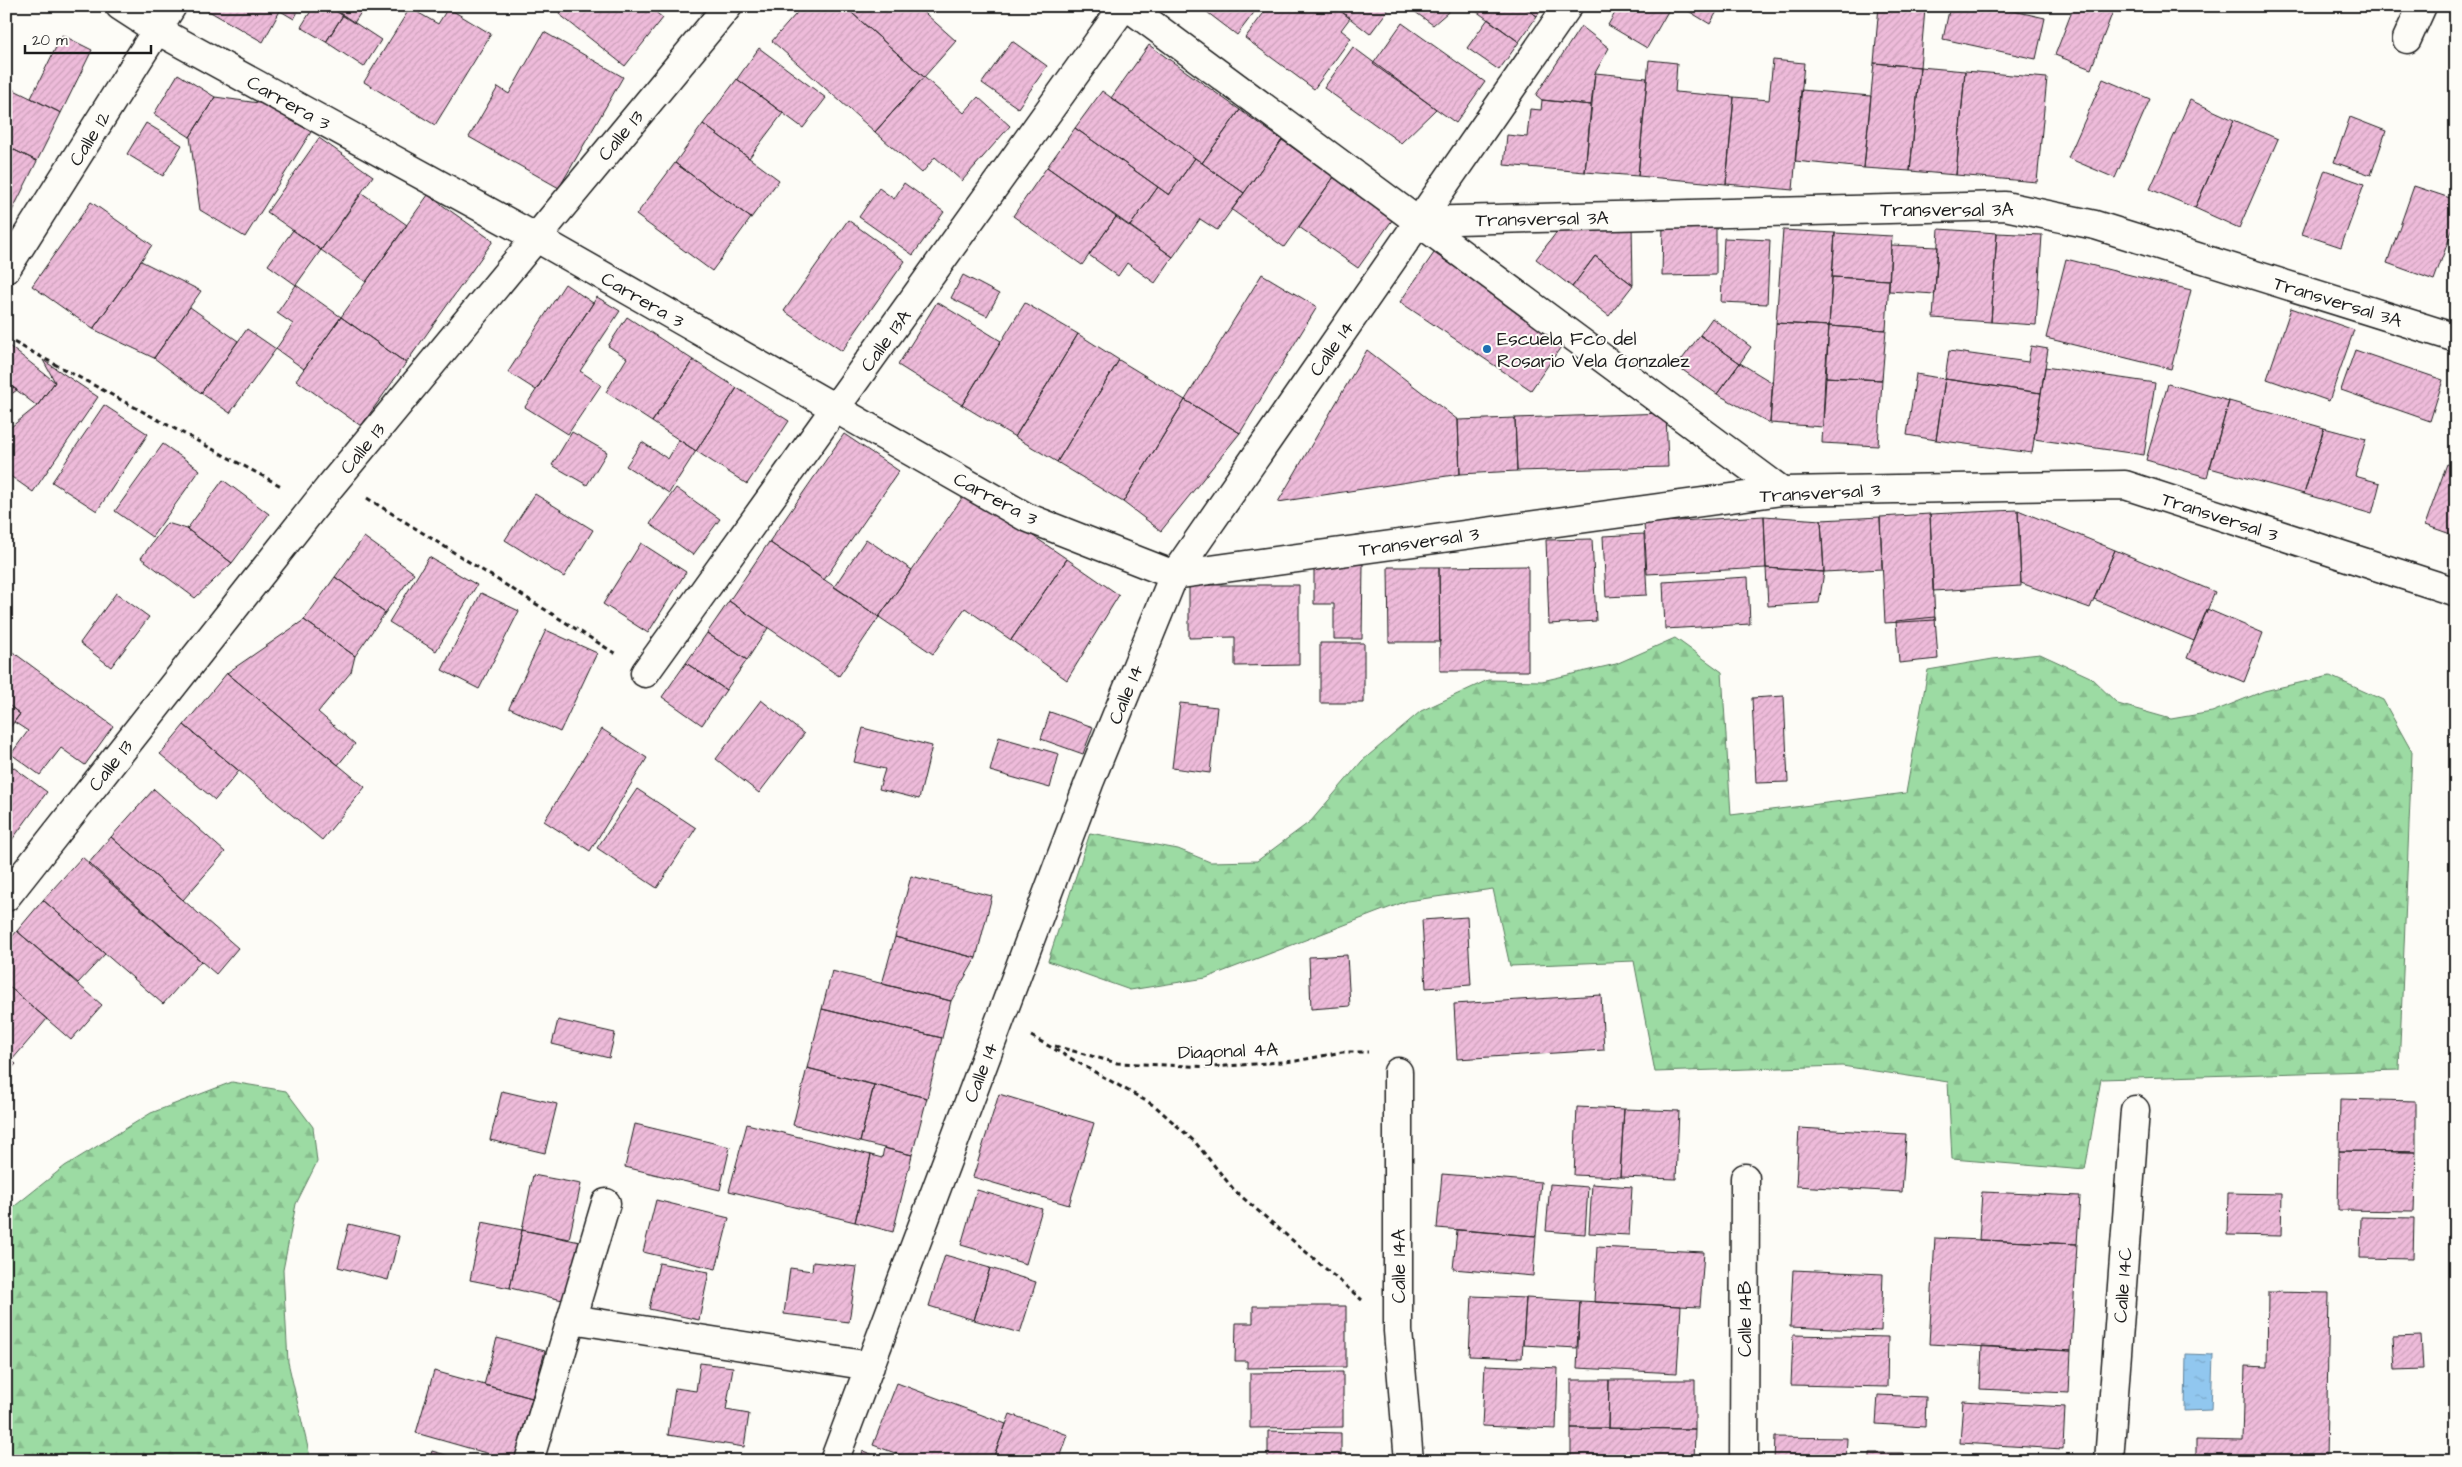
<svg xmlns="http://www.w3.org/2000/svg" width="2462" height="1467" font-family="'Architects Daughter',sans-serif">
  <defs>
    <pattern id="forest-firs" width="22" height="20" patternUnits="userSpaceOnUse" patternTransform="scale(1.25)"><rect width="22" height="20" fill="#9cdba3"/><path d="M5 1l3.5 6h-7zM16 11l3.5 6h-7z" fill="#86bb8c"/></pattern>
    <pattern id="water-ripples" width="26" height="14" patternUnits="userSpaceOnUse" patternTransform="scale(1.25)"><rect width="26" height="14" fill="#91c7ef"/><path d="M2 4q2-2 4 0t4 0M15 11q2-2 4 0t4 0" fill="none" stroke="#7caacc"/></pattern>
    <pattern id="building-hatch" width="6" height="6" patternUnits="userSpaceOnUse" patternTransform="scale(1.25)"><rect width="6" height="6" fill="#eebbda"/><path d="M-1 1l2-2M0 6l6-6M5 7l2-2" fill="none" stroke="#cca0ba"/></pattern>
  </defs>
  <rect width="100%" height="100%" fill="#fdfcf7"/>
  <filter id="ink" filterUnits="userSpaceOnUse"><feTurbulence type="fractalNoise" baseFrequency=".02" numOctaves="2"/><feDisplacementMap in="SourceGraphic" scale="10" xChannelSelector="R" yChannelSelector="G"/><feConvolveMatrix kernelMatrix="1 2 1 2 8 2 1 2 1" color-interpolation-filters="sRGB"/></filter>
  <g filter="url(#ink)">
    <path fill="url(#forest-firs)" stroke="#5c7c60" d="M1675,638L1722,672L1731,815L1906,793L1928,670L1993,659L2040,654L2090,677L2118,704L2171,719L2212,712L2264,691L2330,676L2383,700L2412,752L2399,1070L2101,1079L2085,1170L1952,1159L1948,1082L1842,1066L1655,1072L1634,961L1510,966L1493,889L1407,901L1206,978L1130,990L1048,961L1090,833L1178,849L1210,862L1257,861L1311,821L1362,761L1421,711L1488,680L1542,681L1616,664Z
      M232,1082L286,1091L313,1127L317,1162L296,1204L283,1270L288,1362L311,1461H6V1213L65,1166L151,1113Z"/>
    <path fill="url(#water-ripples)" stroke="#62839b" d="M2186,1354L2213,1355L2211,1410L2185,1411Z"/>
    <path fill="url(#building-hatch)" stroke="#1c1c1c" d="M209,6H272L280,11L263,42L207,10Z
      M272,6H301L294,19Z
      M314,6H328L343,15L326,42L301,27Z
      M328,6H365L354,23Z
      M565,6H648L663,18L625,66L559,14Z
      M803,6H844L924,77L875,132L772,41Z
      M844,6H917L956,41L924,77Z
      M1199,6H1259L1237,35Z
      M1269,6H1334L1350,18L1341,30L1351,38L1314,89L1245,38Z
      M1334,6H1391L1370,34Z
      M1407,6H1455L1433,25Z
      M1469,6H1522L1537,16L1519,42Z
      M1522,6H1544L1537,16Z
      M1619,6H1671L1647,48L1608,25Z
      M1680,6H1720L1710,24Z
      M1879,6L1925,9L1920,67L1874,63Z
      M1950,6H1991L2045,18L2036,59L1943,39Z
      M2074,6H2115L2091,69L2055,55Z
      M410,8L438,24L448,8L491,34L435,125L364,82Z
      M343,15L381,40L364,67L326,42Z
      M1488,19L1519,42L1499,70L1467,48Z
      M1402,23L1485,82L1456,123L1373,64Z
      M1581,26L1609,48L1595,73L1591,105L1542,100L1536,95Z
      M544,32L623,77L559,188L469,137L498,87L509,94Z
      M62,35L92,50L61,113L31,98Z
      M1012,41L1047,66L1018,108L982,83Z
      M1149,45L1240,110L1202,163L1111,98Z
      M1353,47L1436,109L1401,143L1324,88Z
      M759,48L826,98L803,128L737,79Z
      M1649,60L1677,63L1675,92L1734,97L1726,184L1638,176Z
      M1773,60L1804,63L1793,190L1726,184L1734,97L1769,100Z
      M1874,63L1920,67L1910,171L1864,168Z
      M1920,67L1965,71L1956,175L1910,171Z
      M1965,71L2047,78L2037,182L1956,175Z
      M1595,73L1647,78L1638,176L1585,172Z
      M178,74L215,97L190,137L154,114Z
      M924,77L964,113L978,97L1010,126L962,181L935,157L922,173L875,132Z
      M737,79L783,113L749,158L703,124Z
      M2103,79L2150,99L2115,178L2068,158Z
      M6,86L61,113L37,161L6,146Z
      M1801,90L1871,96L1864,168L1795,161Z
      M1102,91L1195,158L1169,195L1075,128Z
      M215,97L266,104L311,132L245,237L200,210L190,137Z
      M1542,100L1591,105L1585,172L1504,165L1507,135L1527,137L1530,109L1541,110Z
      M2190,100L2234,120L2195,208L2150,189Z
      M1240,110L1282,140L1244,193L1202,163Z
      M2350,117L2386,131L2371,175L2334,162Z
      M2234,120L2278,139L2239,228L2195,208Z
      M146,123L182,145L163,176L127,154Z
      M703,124L779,180L751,218L675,163Z
      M1075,128L1158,187L1130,226L1047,167Z
      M319,138L373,176L321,250L267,212Z
      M1282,140L1334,177L1284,247L1232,210Z
      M6,146L37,161L8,219L6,218Z
      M1195,158L1244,193L1217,230L1200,219L1173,257L1130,226L1158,187L1169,195Z
      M675,163L751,218L712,271L636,215Z
      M1047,167L1116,217L1082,265L1013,216Z
      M2325,170L2364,184L2341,247L2302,234Z
      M1334,177L1393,219L1358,268L1299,227Z
      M904,183L944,212L913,255L859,217L879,188L894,199Z
      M2414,186L2456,200V220L2434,280L2387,263Z
      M362,193L407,225L366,282L321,250Z
      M428,195L493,241L406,363L341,317Z
      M91,202L152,245L93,329L32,286Z
      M1116,217L1173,257L1155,283L1127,263L1118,276L1089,255Z
      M848,220L905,261L842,351L784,311Z
      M1566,220L1632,224L1633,285L1595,256L1572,287L1536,259Z
      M1663,224H1716V275L1662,276Z
      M1939,229L1997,233L1991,322L1933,318Z
      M293,230L321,250L296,285L268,265Z
      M1783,230L1835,233L1829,326L1776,323Z
      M1835,233L1892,236L1889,280L1832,277Z
      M1997,233L2042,235L2036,325L1991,322Z
      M1724,238L1770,240L1767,304L1721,302Z
      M1891,245L1938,247L1935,294L1889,291Z
      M1434,253L1565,341L1531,390L1400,302Z
      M1595,256L1633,285L1609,316L1572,287Z
      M2066,259L2191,290L2171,369L2046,338Z
      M141,261L201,291L154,358L93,329Z
      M1262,274L1317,307L1240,433L1185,400Z
      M963,275L999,294L987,316L951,298Z
      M1832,277L1889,280L1886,330L1829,326Z
      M565,284L593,303L536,390L508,372Z
      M296,285L341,317L304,369L276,349L293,324L277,313Z
      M597,297L620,311L580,371L601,385L568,434L525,407Z
      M937,302L1001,341L962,405L898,365Z
      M1025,303L1078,334L1015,437L962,405Z
      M190,307L238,341L201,393L154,358Z
      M2291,308L2354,330L2329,401L2267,379Z
      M341,317L406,363L361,426L296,380Z
      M627,317L693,360L652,422L606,392L627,358L608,346Z
      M1712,318L1751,347L1740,363L1700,335Z
      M1776,323L1829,326L1823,427L1770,423Z
      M1829,326L1886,330L1882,380L1825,377Z
      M247,329L276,349L230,413L201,393Z
      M1078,334L1119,360L1057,462L1015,437Z
      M1700,335L1740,363L1717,394L1677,366Z
      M9,346L55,382L37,406L6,382V350Z
      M2031,346L2048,349L2041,393L1945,379L1949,351L2028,362Z
      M1367,350L1458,420L1460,474L1278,502Z
      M2355,350L2443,380L2430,421L2341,390Z
      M43,360L98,397L33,492L6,473V431L37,406L55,382Z
      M693,360L737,388L696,451L652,422Z
      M1119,360L1185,400L1123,502L1057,462Z
      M1740,363L1773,383L1770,423L1717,394Z
      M2045,367L2155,383L2144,455L2034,439Z
      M1916,374L1945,379L1936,440L1907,435Z
      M1825,377L1882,380L1878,446L1822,443Z
      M1945,379L2041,393L2032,453L1936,440Z
      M6,382L17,390L6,398Z
      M2168,384L2229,401L2207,477L2146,460Z
      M737,388L789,421L747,484L696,451Z
      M1185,400L1240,433L1161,531L1123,502Z
      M2229,401L2324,428L2304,494L2210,468Z
      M104,405L148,434L97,511L52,482Z
      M1666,413L1668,467L1517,471L1515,418Z
      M1515,418L1517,471L1460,474L1458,420Z
      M2324,428L2366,439L2355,476L2380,483L2372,514L2304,494Z
      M572,432L607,452L587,485L552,465Z
      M844,434L899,471L824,580L769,542Z
      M679,440L696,451L669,493L626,466L642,442L668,459Z
      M163,444L200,470L152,537L115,511Z
      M2447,464L2456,467V536L2425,525Z
      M223,480L269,514L232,563L187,529Z
      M676,488L720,519L693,555L650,524Z
      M967,491L1067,559L1011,640L965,608L933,654L879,617Z
      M535,494L593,530L564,577L505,540Z
      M2018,510L2115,550L2090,608L2021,583Z
      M2018,510L2021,586L1933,591L1930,514Z
      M1930,514L1935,620L1885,623L1880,517Z
      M1764,516L1766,568L1647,574L1644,523Z
      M1764,516L1821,520L1824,572L1766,568Z
      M1880,517L1882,569L1824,572L1821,520Z
      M167,523L187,529L232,563L195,598L141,558Z
      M1644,534L1647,595L1606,597L1603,536Z
      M364,537L414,573L385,613L335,577Z
      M866,539L912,570L879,617L834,587Z
      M1592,539L1596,621L1549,624L1546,540Z
      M769,542L879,617L839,676L729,601Z
      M641,543L686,572L648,633L603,604Z
      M2115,550L2215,592L2194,641L2094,599Z
      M429,557L477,585L436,651L389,622Z
      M1067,559L1119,595L1067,680L1011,640Z
      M1363,564L1362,639H1334V604H1314V565Z
      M1528,566V671H1440L1439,567Z
      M1388,567H1439L1440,642H1389Z
      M1766,568L1824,572L1819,603L1768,606Z
      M335,577L385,613L355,656L304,620Z
      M1748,577L1750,624L1665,629L1663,582Z
      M1189,585H1299V665L1235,666V637L1189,638Z
      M116,593L149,617L111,667L80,643Z
      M481,593L519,611L479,689L442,670Z
      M729,601L768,628L747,660L707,633Z
      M2207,609L2263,633L2244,682L2187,658Z
      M1935,617L1938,659L1899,663L1896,621Z
      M304,620L355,656L351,672L318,712L355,744L338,765L227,673Z
      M546,630L597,653L560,732L509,708Z
      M707,633L747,660L726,690L686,663Z
      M1320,643H1364V703H1320Z
      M6,647L113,726L85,765L61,748L40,775L11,754L28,731L14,722L20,714L6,703Z
      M686,663L726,690L702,725L662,697Z
      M227,673L365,787L322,840L184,725Z
      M1784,696L1788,782L1756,783L1752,698Z
      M761,700L804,734L759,793L716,759Z
      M6,703L20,714L6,733Z
      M1180,703L1217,707L1210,773L1172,768Z
      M1050,712L1093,727L1083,754L1041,739Z
      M184,725L239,771L215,800L160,754Z
      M863,728L932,746L919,799L879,789L885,769L854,762Z
      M602,729L647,758L590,851L544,821Z
      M999,737L1059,754L1050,788L990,771Z
      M6,762L47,792L6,848Z
      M154,789L225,852L183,900L111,837Z
      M637,789L696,828L657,888L597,848Z
      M111,837L238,948L216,974L88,864Z
      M82,857L201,961L163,1004L43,900Z
      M911,876L992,896L976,958L895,937Z
      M43,900L105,954L78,983L17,931Z
      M1467,917L1471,985L1426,988L1422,920Z
      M17,931L102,1005L71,1040L6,984V944Z
      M895,937L976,958L951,1001L882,984Z
      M1347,955L1350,1006L1311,1009L1309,957Z
      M832,971L951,1001L942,1038L822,1009Z
      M6,984L47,1019L12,1060L6,1056Z
      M1601,995L1604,1050L1457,1059L1454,1004Z
      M822,1009L942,1038L927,1098L807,1068Z
      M558,1020L615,1033L609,1058L552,1044Z
      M6,1056L16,1064L6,1075Z
      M807,1068L874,1085L860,1142L793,1125Z
      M874,1085L927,1098L912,1155L860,1142Z
      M502,1091L557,1104L545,1153L490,1140Z
      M999,1094L1094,1123L1069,1205L973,1177Z
      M2340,1099L2416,1101V1152L2339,1151Z
      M1577,1107L1624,1109L1620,1177L1574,1175Z
      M1624,1109L1679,1111L1676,1179L1620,1177Z
      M635,1124L730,1147L720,1190L625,1167Z
      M747,1124L871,1155L855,1222L729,1191Z
      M1799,1128L1906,1134L1902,1192L1796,1186Z
      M884,1148L912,1155L893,1232L855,1222L871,1155L882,1158Z
      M2339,1151L2416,1152L2414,1211L2338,1210Z
      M1442,1174L1541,1182L1536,1236L1437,1228Z
      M533,1175L581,1184L569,1239L522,1230Z
      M1550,1184L1588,1187L1585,1234L1546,1231Z
      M1592,1184L1632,1187L1629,1235L1589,1233Z
      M977,1190L1042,1209L1026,1264L961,1245Z
      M1982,1192L2080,1196L2077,1244L1979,1240Z
      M2228,1193L2282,1194L2281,1236L2227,1235Z
      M656,1200L729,1218L716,1269L643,1252Z
      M2361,1217L2414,1218L2413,1259L2360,1258Z
      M482,1222L522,1230L510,1288L470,1280Z
      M349,1224L399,1236L388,1280L338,1267Z
      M522,1230L580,1242L567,1301L510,1288Z
      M1457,1230L1536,1236L1533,1276L1453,1269Z
      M1935,1238L2077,1244L2071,1351L1929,1344Z
      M1597,1247L1704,1252L1700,1307L1594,1302Z
      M945,1255L990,1268L974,1320L929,1306Z
      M813,1262L857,1267L849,1322L784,1314L790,1268L812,1271Z
      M659,1263L709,1272L699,1320L649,1309Z
      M990,1268L1036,1282L1020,1333L974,1320Z
      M1793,1270L1883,1274L1881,1331L1790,1327Z
      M2268,1292L2329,1293L2326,1460L2196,1461V1440L2243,1441L2245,1366L2267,1367Z
      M1472,1296L1526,1298L1522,1358L1469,1356Z
      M1526,1298L1580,1301L1577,1348L1523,1345Z
      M1580,1301L1681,1306L1677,1373L1577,1368Z
      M1253,1306H1346V1367L1247,1368V1361H1235L1236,1323H1253Z
      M1793,1335L1888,1337L1887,1387L1791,1385Z
      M2421,1336L2423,1369L2395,1370L2393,1337Z
      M497,1338L545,1351L532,1398L484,1385Z
      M1982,1346L2071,1351L2069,1393L1980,1389Z
      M700,1363L733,1367L726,1410L749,1414L744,1447L668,1435L675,1388L696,1391Z
      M1485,1365L1558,1368L1556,1429L1482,1426Z
      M434,1371L532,1398L514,1461L416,1433Z
      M1343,1372V1427L1250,1428V1373Z
      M1571,1380H1609L1608,1428H1571Z
      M1609,1380H1695V1429L1608,1428Z
      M897,1383L1006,1424L992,1461H917L873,1445Z
      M1878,1395L1926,1397L1925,1427L1876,1424Z
      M1963,1401L2065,1407L2063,1449L1960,1443Z
      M1010,1414L1068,1435L1059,1461H992Z
      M1571,1428L1695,1429L1694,1461H1571Z
      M1268,1431L1341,1433V1461H1268Z
      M1775,1437L1847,1438L1846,1461H1774Z
      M432,1451L466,1461H429Z
      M863,1451L889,1461H860Z
      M1870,1453H1903V1461H1870Z"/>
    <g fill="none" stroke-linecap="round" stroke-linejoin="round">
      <defs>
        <path id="minor" d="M120,6L157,30L535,237L1026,517L1174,575L1782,491L2125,485L2456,592
          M1127,6L1782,491
          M2407,39L2422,6
          M1419,221L2005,206L2095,225L2456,338
          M6,269L172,6
          M645,673L1124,6
          M6,897L328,489L728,6
          M1398,1072V1331L1409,1461
          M572,1319L870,1366
          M529,1461L606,1203
          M834,1461L1089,783L1174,575L1568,6
          M1744,1461L1745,1178
          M2109,1461L2135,1110"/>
      </defs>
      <use href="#minor" stroke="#1c1c1c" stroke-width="31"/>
      <path stroke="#1c1c1c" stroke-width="3" stroke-dasharray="5 4" stroke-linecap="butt" d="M6,338L283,487
        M367,498L616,654
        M1031,1036L1155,1106L1195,1142L1235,1191L1362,1300
        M1055,1046L1117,1063L1212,1067L1296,1061L1342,1052H1368"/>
      <use href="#minor" stroke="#fdfcf7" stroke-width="28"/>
    </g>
  </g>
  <circle fill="#1f6fb2" stroke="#fdfcf7" stroke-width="2" cx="1487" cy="349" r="5"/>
  <g text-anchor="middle" stroke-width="4" stroke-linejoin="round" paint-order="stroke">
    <g font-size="19" fill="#1c1c1c" stroke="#fdfcf7">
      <text transform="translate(289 102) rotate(29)" y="7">Carrera 3</text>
      <text transform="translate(620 135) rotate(-50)" y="7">Calle 13</text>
      <text transform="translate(89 138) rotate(-58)" y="7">Calle 12</text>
      <text x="1947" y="216">Transversal 3A</text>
      <text transform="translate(1542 218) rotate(-1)" y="7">Transversal 3A</text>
      <text transform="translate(643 299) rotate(30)" y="7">Carrera 3</text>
      <text transform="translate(2338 301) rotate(17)" y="7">Transversal 3A</text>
      <text transform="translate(885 340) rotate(-54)" y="7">Calle 13A</text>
      <text transform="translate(1331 348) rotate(-55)" y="7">Calle 14</text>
      <text transform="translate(362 448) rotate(-51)" y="7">Calle 13</text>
      <text transform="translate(1820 492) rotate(-3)" y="7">Transversal 3</text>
      <text transform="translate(996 498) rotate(28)" y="7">Carrera 3</text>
      <text transform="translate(2220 516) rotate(18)" y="7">Transversal 3</text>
      <text transform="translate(1419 541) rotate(-8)" y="7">Transversal 3</text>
      <text transform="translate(1125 694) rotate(-68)" y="7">Calle 14</text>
      <text transform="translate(110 765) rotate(-52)" y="7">Calle 13</text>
      <text transform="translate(1228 1050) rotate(-2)" y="7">Diagonal 4A</text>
      <text transform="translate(980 1072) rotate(-69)" y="7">Calle 14</text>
      <text transform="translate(1398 1266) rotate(-90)" y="7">Calle 14A</text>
      <text transform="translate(2122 1285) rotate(-86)" y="7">Calle 14C</text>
      <text transform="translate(1744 1319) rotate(-90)" y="7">Calle 14B</text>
    </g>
    <g font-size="19" fill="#1c1c1c" stroke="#fdfcf7" text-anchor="start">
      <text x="1497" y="345">Escuela Fco del<tspan x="1497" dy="22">Rosario Vela Gonzalez</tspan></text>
    </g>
  </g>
  <rect width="2462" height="1467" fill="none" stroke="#fdfcf7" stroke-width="25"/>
  <rect x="12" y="12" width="2437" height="1442" fill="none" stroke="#1c1c1c" stroke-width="2" filter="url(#ink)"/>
  <path d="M25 45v8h126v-8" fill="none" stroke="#1c1c1c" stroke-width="2.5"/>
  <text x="32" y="45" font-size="15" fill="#1c1c1c" stroke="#fdfcf7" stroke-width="4" paint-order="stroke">20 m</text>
</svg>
